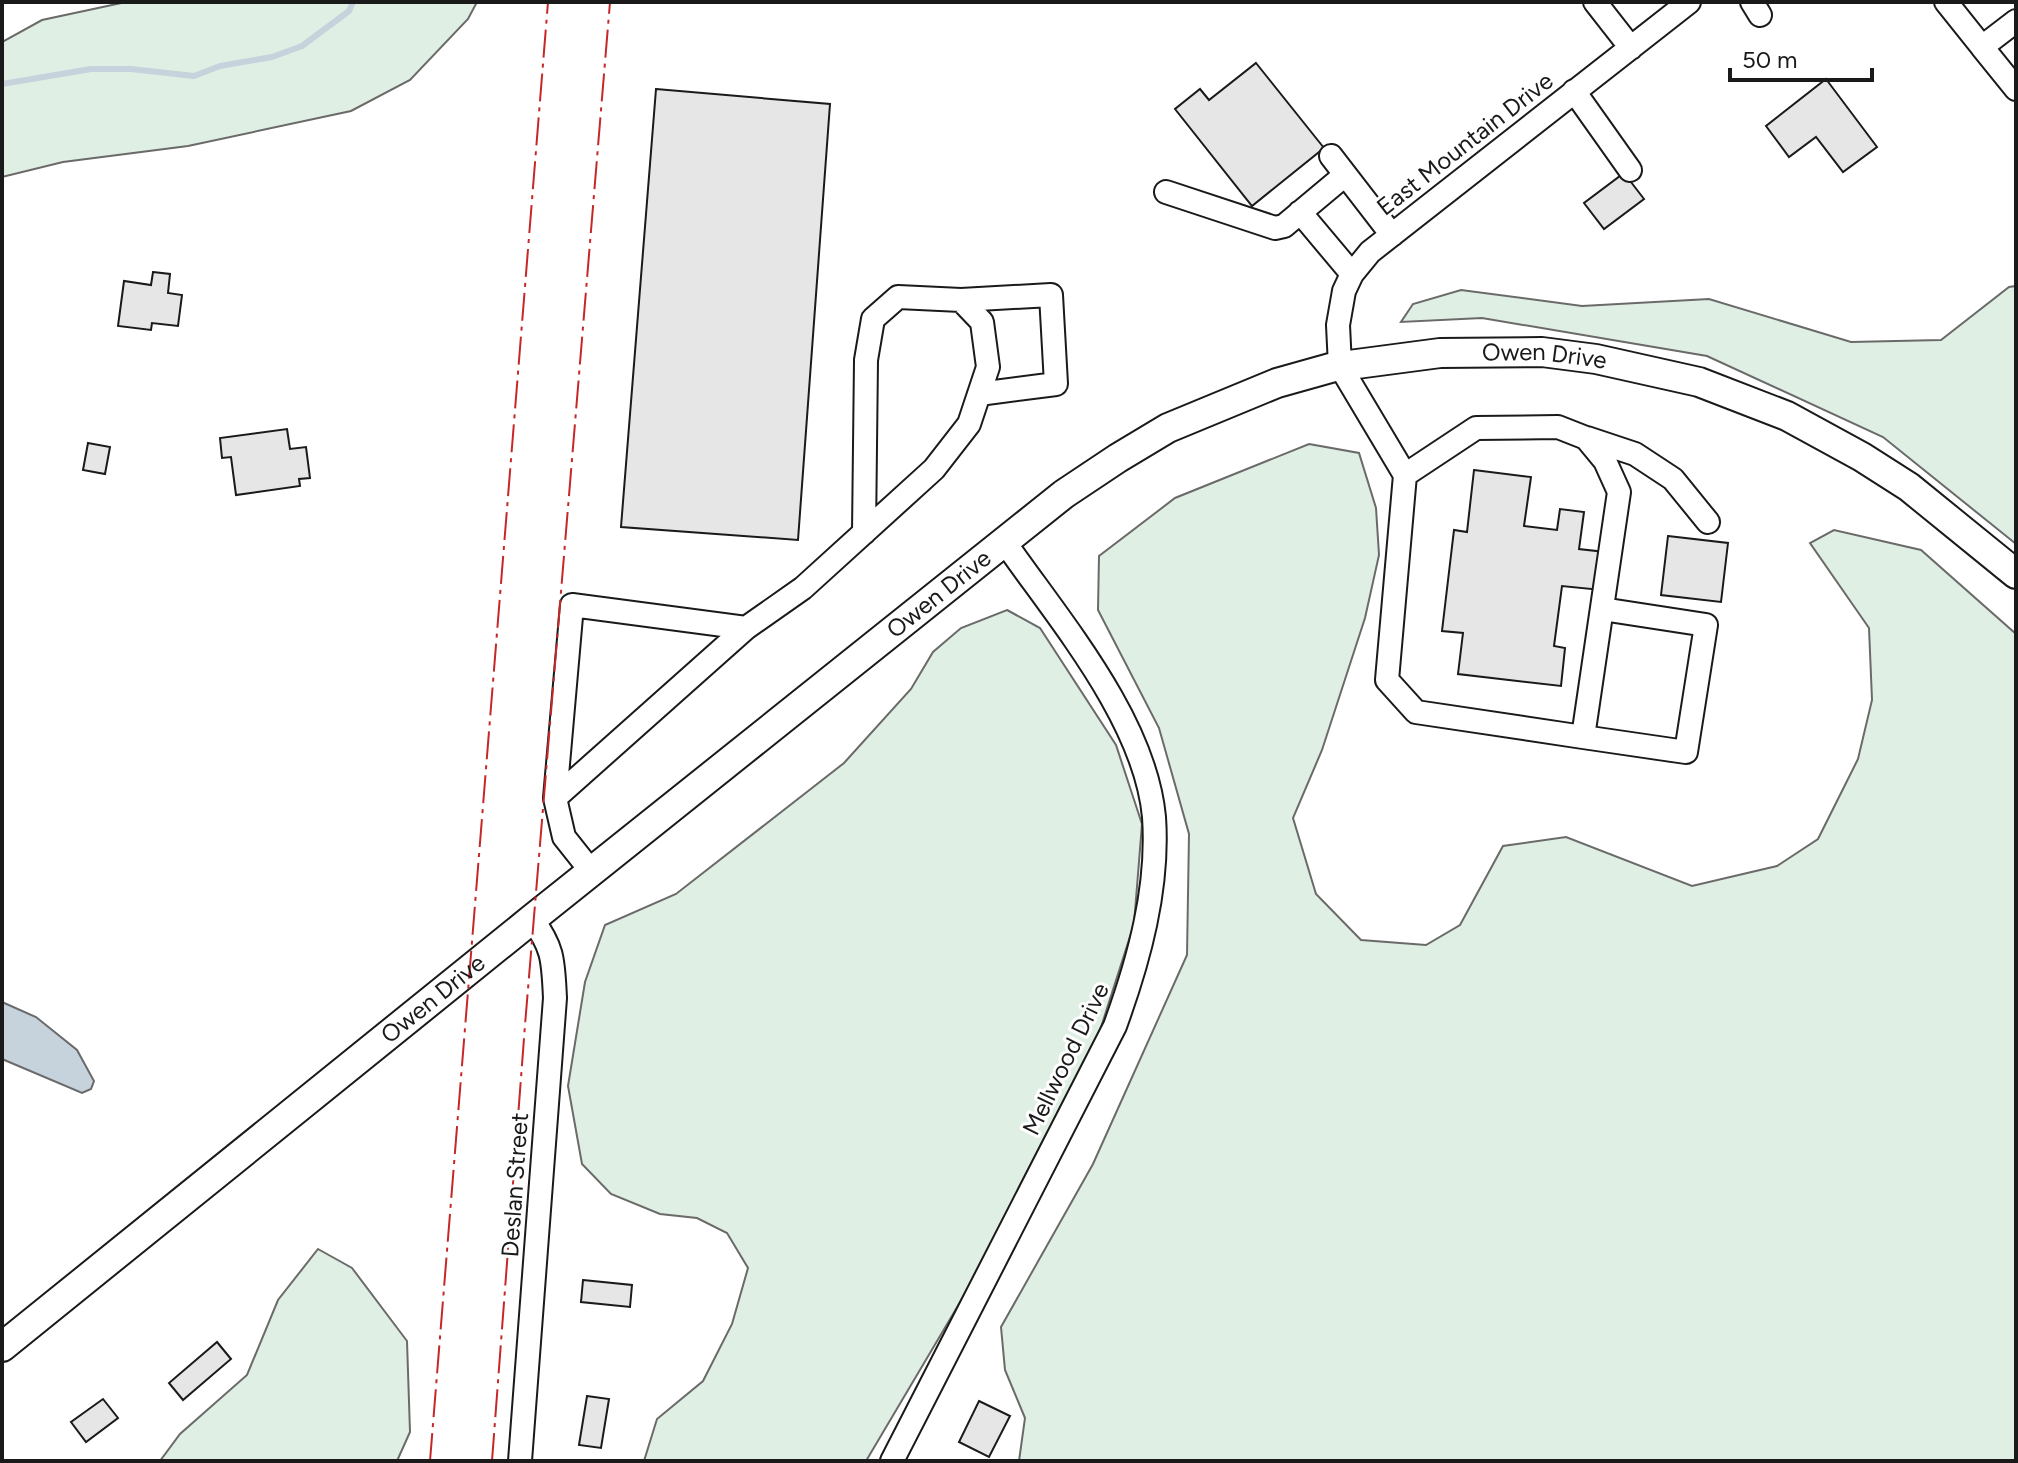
<svg xmlns="http://www.w3.org/2000/svg" width="2018" height="1463" font-family="Figtree,sans-serif">
  <rect width="100%" height="100%" fill="#fff"/>
  <path fill="#e0efe3" stroke="#6a6a6a" stroke-width="2" d="M126,2H477L468,19L410,80L351,111L188,146L63,162L2,177V42L42,20Z
    M2016,286V544L1883,437L1707,356L1482,318L1401,322L1413,304L1461,290L1582,306L1709,299L1851,342L1941,340L2009,287Z
    M1309,444L1359,453L1376,508L1379,555L1365,618L1322,750L1293,818L1316,894L1361,940L1426,945L1460,925L1503,846L1566,837L1692,886L1777,866L1818,839L1858,759L1872,700L1869,628L1810,543L1834,530L1921,550L2016,634V1461H1019L1025,1418L1005,1370L1001,1327L1093,1164L1187,955L1189,834L1159,728L1098,610L1099,556L1175,498Z
    M1007,610L1040,628L1116,745L1142,824L1134,924L1096,1043L975,1277L866,1461H644L657,1419L703,1381L732,1324L748,1268L727,1233L697,1218L660,1214L611,1194L582,1164L568,1086L585,982L605,925L676,894L844,763L911,689L933,652L961,628Z
    M318,1249L352,1268L407,1341L410,1432L397,1461H160L180,1434L247,1375L278,1300Z"/>
  <path fill="#c6d2dc" stroke="#6a6a6a" stroke-width="2" d="M2,1002L36,1017L77,1050L94,1081L91,1089L82,1093L2,1059Z"/>
  <g fill="none" stroke-linecap="round" stroke-linejoin="round">
    <path stroke="#c6d2dc" stroke-width="6" d="M2,84L91,69H131L194,76L220,66L272,57L302,46L349,11L353,2"/>
  </g>
  <path fill="#e6e6e6" stroke="#1a1a1a" stroke-width="2" d="M1256,63L1324,148L1252,206L1175,109L1200,89L1209,100Z
    M1826,79L1877,147L1843,172L1816,137L1789,157L1766,126Z
    M656,89L830,104L798,540L621,527Z
    M1624,173L1644,199L1604,229L1584,203Z
    M153,272L170,274L168,293L182,295L178,326L152,323L151,330L118,326L124,281L151,285Z
    M287,429L290,449L306,447L310,478L299,479L300,486L236,495L231,457L222,458L220,438Z
    M88,443L110,447L105,474L83,470Z
    M1474,470L1531,477L1524,526L1557,530L1560,509L1584,512L1579,549L1605,552L1601,590L1562,586L1554,646L1565,648L1561,686L1458,674L1463,633L1442,631L1454,530L1467,532Z
    M1668,536L1728,543L1721,602L1661,595Z
    M583,1280L632,1285L630,1307L581,1302Z
    M217,1342L231,1359L183,1400L169,1383Z
    M587,1396L609,1399L601,1448L579,1445Z
    M103,1399L118,1418L86,1442L71,1422Z
    M979,1401L1010,1416L989,1457L959,1442Z"/>
  <g fill="none" stroke-linecap="round" stroke-linejoin="round">
    <defs>
      <path id="minor" d="M1595,2L1631,48
        M1752,2L1760,15
        M1946,2L1982,47L2016,21
        M1982,47L2016,89
        M1574,91L1630,170
        M1331,156L1392,235
        M1166,192L1275,228L1284,226L1345,175
        M1300,212L1352,274
        M961,300L1051,295L1056,384L979,394
        M1587,438L1635,454L1673,479L1708,522
        M1405,475L1476,428L1558,427L1586,438L1605,461L1619,492L1583,737L1416,712L1387,680L1405,475L1340,366L1338,325L1344,291L1352,274L1370,252L1689,2
        M1583,737L1686,752L1706,625L1602,609
        M555,798L746,628
        M591,871L564,837L555,798L572,605L746,628L803,588L934,469L969,424L988,367L982,322L961,300L898,297L873,319L866,360L864,533
        M520,1461L555,998C553,961 554,949 532,919
        M892,1461L1115,1026C1139,960 1159,888 1154,817C1145,719 1058,619 1004,541"/>
      <g id="major">
        <path id="s1" d="M2,1347L532,919L1064,494L1118,458L1168,428L1277,383L1334,367L1440,353L1542,352L1596,359L1699,382L1787,416L1862,457L1909,487L2016,574"/>
      </g>
    </defs>
    <use href="#minor" stroke="#1a1a1a" stroke-width="26"/>
    <use href="#major" stroke="#1a1a1a" stroke-width="32"/>
    <use href="#minor" stroke="#fff" stroke-width="22"/>
    <use href="#major" stroke="#fff" stroke-width="28"/>
    <path stroke="#c62828" stroke-width="2" stroke-dasharray="28 6 4 6" stroke-linecap="butt" d="M430,1461L548,2
      M492,1461L525,1025L610,2"/>
  </g>
  <g text-anchor="middle" stroke-width="6" stroke-linejoin="round" paint-order="stroke">
    <g font-size="24" fill="#1a1a1a" stroke="#fff">
      <text transform="translate(1465 144) rotate(-38)" y="8">East Mountain Drive</text>
      <text dy="8" stroke="none"><textPath href="#s1" startOffset="1874">Owen Drive</textPath></text>
      <text dy="8" stroke="none"><textPath href="#s1" startOffset="1202">Owen Drive</textPath></text>
      <text dy="8" stroke="none"><textPath href="#s1" startOffset="554">Owen Drive</textPath></text>
      <text transform="translate(1066 1059) rotate(-64)" y="8">Mellwood Drive</text>
      <text transform="translate(515 1185) rotate(-86)" y="8">Deslan Street</text>
    </g>
  </g>
  <rect width="2018" height="1463" fill="none" stroke="#1a1a1a" stroke-width="8"/>
  <path d="M1730 68v12h142v-12" fill="none" stroke="#1a1a1a" stroke-width="4"/>
  <text x="1742" y="68" font-size="24" fill="#1a1a1a" stroke="#ffffff" stroke-width="6" paint-order="stroke">50 m</text>
</svg>
